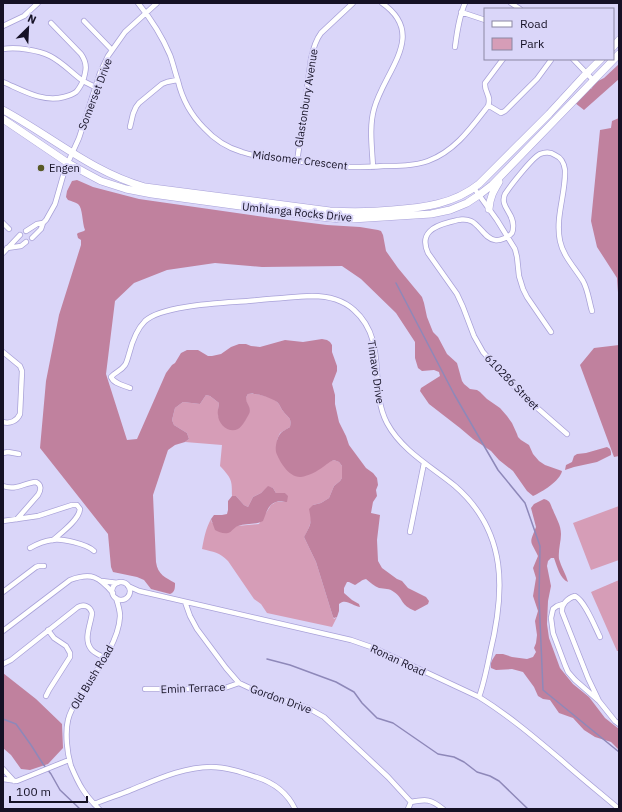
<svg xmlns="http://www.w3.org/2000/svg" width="622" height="812" font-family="'IBM Plex Sans',sans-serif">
  <rect width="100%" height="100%" fill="#dad6f9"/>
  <path fill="#d69db7" d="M248,394C255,393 273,396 278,403C280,405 281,409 283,411C288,418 292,417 290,427L280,433L277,440L322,467L328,462L334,460L339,462L342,466V478L340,481L334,486L329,498L321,503L313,505C312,518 311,526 304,537L316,562L333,617L334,619L337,617L332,627L267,613L261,604L254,599L228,561C219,552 214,552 202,549C204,538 206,528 211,519L212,523L237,526L259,524L271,505L276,502H287L285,493H276L273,488L268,487L261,493L253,497L248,507L244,505L236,496H232C232,480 232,479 220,466L222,445L185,442L189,439L187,433L174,425L172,420L175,408L183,402L200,404L206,395L210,396L219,403L218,416L238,428C242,424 244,423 246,418C246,417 249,414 249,412C251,405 242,402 248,394Z
    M619,506V560L591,570L573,523Z
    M619,580V651H617L591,592Z"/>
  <path fill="#c0819e" d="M619,64V79L584,110L575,103L588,89H591L596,82L604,78Z
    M619,118V307L617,278L597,247L591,221L600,130L611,128L612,121Z
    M77,180L93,187L139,199L272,218L327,225L360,227L378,230L381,231L383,235L386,251L398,268L422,297L424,303L427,317L433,332L438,337L447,354L457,363L462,381L464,384L470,389L477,390L480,392L487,399L500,408L507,416L512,423L517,434L518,437L521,440L529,445L533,454L539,461L545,465L562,471C560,481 542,492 533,496L527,491L513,471L499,460L491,451L473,439L460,428L429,404L420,391L421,388L440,376L439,372L434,370L422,371L418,368L415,358V342L396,313L361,279L342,266L262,267L215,263L167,270L134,283L115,301L106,374L127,440L137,439L166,373L172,365L175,363L181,353L187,350H198L208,356H212L221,354L231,347L239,344H246L251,346L260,347L285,340L303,342L322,339L327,340L330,342L332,345V352L337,366V371L332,384L335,395V404L339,422L346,436L349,445L366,468L373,473L377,478L378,485L376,490L377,496L373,502L371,513L380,515L377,540L378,561L382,568L397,579L402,581L408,588L426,597L429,601L428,604L415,611C400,605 404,599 394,592C389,588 385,589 379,588C374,586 370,582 366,579C361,580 359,583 355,585L349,582H347L344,588V593L352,600L359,604L360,607C352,606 346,598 339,604V611L337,617L334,618L333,617L316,562L304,537C311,524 312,524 309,509L313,505L321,503L329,498L334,486L340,481L342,478V466L339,462L334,460C329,462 327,464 323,467C318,471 308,476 301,477C289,478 279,461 276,452C275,447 277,438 280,434C282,431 287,429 290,427C292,417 288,418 283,411C281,409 280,405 278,403C275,399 259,394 254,394C252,393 250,394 248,394C242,402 253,406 249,414C246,419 243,426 238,429C229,434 218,424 218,415C217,411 219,407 219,403L210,396L206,395L200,404L183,402L175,408L172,420L174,425L187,433L189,439L185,442L175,445L168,450L153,495L156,562C158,575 165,577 175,583C175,588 175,592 170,594L151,589L144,580L137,577L113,572L111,567L108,534L40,448L46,381L59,315L81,245V240L78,238L77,234L78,233L84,231L85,230C82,223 83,208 78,204C75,202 71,201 68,200L66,197L67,191L72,181Z
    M619,345V456L614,457L580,365L594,348Z
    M607,447L610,449L611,452V455L597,462L574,467L565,470L566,465L572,462L574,456L577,454L586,453Z
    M268,486L273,488L276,493H285L288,496L287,502C284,502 280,501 276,502C268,504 266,514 263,521C255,525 246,523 238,526C234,527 232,532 228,533C223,534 219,532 215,530L211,519L214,515H222L227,514L228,510V501L232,496H236L244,505L248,507L253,497L261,493Z
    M544,499C551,501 550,504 553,510C556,518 561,525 561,534C561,542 558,550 559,559C561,567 566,574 568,582C560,579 557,566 554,558H551L548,561L547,566L551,586L548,601L547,624L549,638L560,668L573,684L589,697L605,718L619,729V752V750L611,742L595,737L584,730L573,718L559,713L550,700L543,699L538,696L534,687L523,672L512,669L496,670L491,668C490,662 493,659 496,654H503L512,657L527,659L533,657L536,652L534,648L536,643L537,635L535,621L538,611L533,596L536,578L533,568L538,556C530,539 529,545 536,527L531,508L534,504Z
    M3,673L36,699L62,724L63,748L48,764L30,770L21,769L11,755L3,748Z"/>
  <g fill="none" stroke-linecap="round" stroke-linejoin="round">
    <path stroke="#8e88b9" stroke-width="1.5" d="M396,283L454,394L498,470L525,503L540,546L539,598L543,690L619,752
      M267,659L290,665L336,682L354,692L362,703L377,718L393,723L438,754L454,757L464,762L477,772L490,776L499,781L528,809
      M3,719L16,724L31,745L43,764L51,774L60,790L80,809"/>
    <defs>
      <path id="street" d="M138,3C151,19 162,36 170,55C173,63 175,72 178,81C182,98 191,115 204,128C214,139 228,148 242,152C259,158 278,159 296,161C314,164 332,166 350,167C361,167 372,167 383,166C398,166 414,166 428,161C455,151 471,128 488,106C492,96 484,92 485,83L503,59
        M511,3L520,9
        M461,12L485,20
        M84,21L112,50
        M51,23L81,54C88,64 86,71 83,81L95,87
        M3,26L24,16L38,3
        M455,47C457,32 459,17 465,3
        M3,49C17,47 38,50 50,56C62,62 72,73 83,81C81,85 79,89 76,92C72,95 68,96 64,97C43,103 22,90 3,82
        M573,59L593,80
        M488,106L491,107L501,113L505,111L537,79L551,60
        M130,127L133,114L136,107L139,103L162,84L167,82L177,80
        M297,162L311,59C313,49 315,41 321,33L353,3
        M373,167C372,147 369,127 374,109C384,71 428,35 382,3
        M474,188L497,220L515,249L517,257L519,276L523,289L527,297L551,332
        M3,223L9,229
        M26,231L37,224L43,223
        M32,238L41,229L43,223L46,220L55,204L65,169L79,138L100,73L108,56L125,32L157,3
        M7,248L21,246L26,242
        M3,253L20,235
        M3,352L20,366L22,371L20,414C17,421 10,424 3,422
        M130,388C123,385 114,384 111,377C115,372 121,371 125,365C127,362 128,357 129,354C132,342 136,330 145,321C162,305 224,303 248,301C270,299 291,297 312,296C328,296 342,299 354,310C389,341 368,387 387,423C402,451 432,467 455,486C508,532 505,592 490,653C487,668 484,683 479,697
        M567,434L519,392L483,352L474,336L463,307L457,294L428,253C419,233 434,226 450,222C458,220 464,218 471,221C480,225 485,239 495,240C500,241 509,237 512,233C513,231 513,230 513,228C515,213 499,207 505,194C511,185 532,158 540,154C545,152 551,152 555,155C562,158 564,163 565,170C566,193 555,217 560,241C563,256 575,268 583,281C588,290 589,301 592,311
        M3,453L8,452L19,454
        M3,486C16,491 23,483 36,482C42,485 41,490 38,495L17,519
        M3,521L38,516L72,505H77L80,509C79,520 61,533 53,540
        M410,532L424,463
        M30,548C37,544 44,541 52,540C61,538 87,544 94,551
        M102,581L118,583
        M112 591a9 9 0 1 1 18 0a9 9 0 1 1-18 0Z
        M128,586L139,591L351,640L374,648L479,697C508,715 534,737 560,759C579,776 599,792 619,809
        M3,592L36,567L39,566H44
        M185,602L190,616L197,629L226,668L239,683L254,690L308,708L324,717L388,777L411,802
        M563,604L557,606L553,609L551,618L553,633L565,665L568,672L575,680L599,701L615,721L619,724
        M3,631L70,580C92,572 99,577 113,593
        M3,664L11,660L78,607C84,604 90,606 92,613C91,624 83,639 91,649C94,653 100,655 105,658
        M145,689H222L239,683
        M46,696L49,690L70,657V653L66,646L54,638L48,630
        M599,701L588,678L562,612C561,604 568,598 575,596C585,601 595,627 600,637
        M3,769L14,781
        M3,779L17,781L69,760
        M411,802C426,799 431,799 443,809
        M94,804C106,799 119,795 131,790C156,780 183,767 211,767C226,767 241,772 256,777C272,782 287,792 295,809
        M99,809C84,794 79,785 71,766C67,753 65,733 68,720C70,711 75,703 80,695C94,674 119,643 120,616C120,610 118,604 116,598
        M408,809L411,802"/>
      <path id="secondary" d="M613,47L619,40
        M3,110C51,136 92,172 145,187L330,211C351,212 371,212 392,210C423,208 454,204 479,184L549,114L583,77L601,59
        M3,119L68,163L86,173L101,181L126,189L152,194L321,217L341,219H352L431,214L450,210L467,203L479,195L492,185L619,54
        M489,209C490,197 493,192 499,182"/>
    </defs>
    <use href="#street" stroke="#a8a1d8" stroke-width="6"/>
    <use href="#secondary" stroke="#a8a1d8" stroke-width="8"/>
    <use href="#street" stroke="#fff" stroke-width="4.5"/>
    <use href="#secondary" stroke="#fff" stroke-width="7"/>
  </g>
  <circle fill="#585926" stroke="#dad6f9" stroke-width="1.5" cx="41" cy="168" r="4"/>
  <g text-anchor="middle" stroke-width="4" stroke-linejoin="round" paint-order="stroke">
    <g font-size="11" fill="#151125" stroke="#dad6f9">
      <text transform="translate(95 94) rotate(-69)" y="4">Somerset Drive</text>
      <text transform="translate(306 98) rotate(-81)" y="4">Glastonbury Avenue</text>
      <text transform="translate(300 160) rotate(7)" y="4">Midsomer Crescent</text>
      <text transform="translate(297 212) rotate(6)" y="4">Umhlanga Rocks Drive</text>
      <text transform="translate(376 372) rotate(82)" y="4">Timavo Drive</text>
      <text transform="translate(512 382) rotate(46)" y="4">610286 Street</text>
      <text transform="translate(398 660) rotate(25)" y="4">Ronan Road</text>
      <text transform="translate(92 677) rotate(-59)" y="4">Old Bush Road</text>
      <text transform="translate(193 688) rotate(-2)" y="4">Emin Terrace</text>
      <text transform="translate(281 699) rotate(20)" y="4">Gordon Drive</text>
    </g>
    <g font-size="11" fill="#151125" stroke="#dad6f9" text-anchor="start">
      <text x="49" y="172">Engen</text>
    </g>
  </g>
  <rect width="622" height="812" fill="none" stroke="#151125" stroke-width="8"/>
  <rect x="484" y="8" width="130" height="52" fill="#dad6f9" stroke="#8b87a4"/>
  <rect x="492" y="21" width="20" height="6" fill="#ffffff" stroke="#8b87a4"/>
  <text x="520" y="28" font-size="12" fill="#151125">Road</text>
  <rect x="492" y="38" width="20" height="12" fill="#d69db7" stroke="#8b87a4"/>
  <text x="520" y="48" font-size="12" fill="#151125">Park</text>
  <g transform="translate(28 28) rotate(24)" stroke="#dad6f9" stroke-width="3" paint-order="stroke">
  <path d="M0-3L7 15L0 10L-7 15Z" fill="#151125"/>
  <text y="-6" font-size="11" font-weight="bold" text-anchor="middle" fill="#151125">N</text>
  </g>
  <path d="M10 796v6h77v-6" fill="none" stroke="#151125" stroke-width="2"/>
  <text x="16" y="796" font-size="12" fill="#151125" stroke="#dad6f9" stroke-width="3" paint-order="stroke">100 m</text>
</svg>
